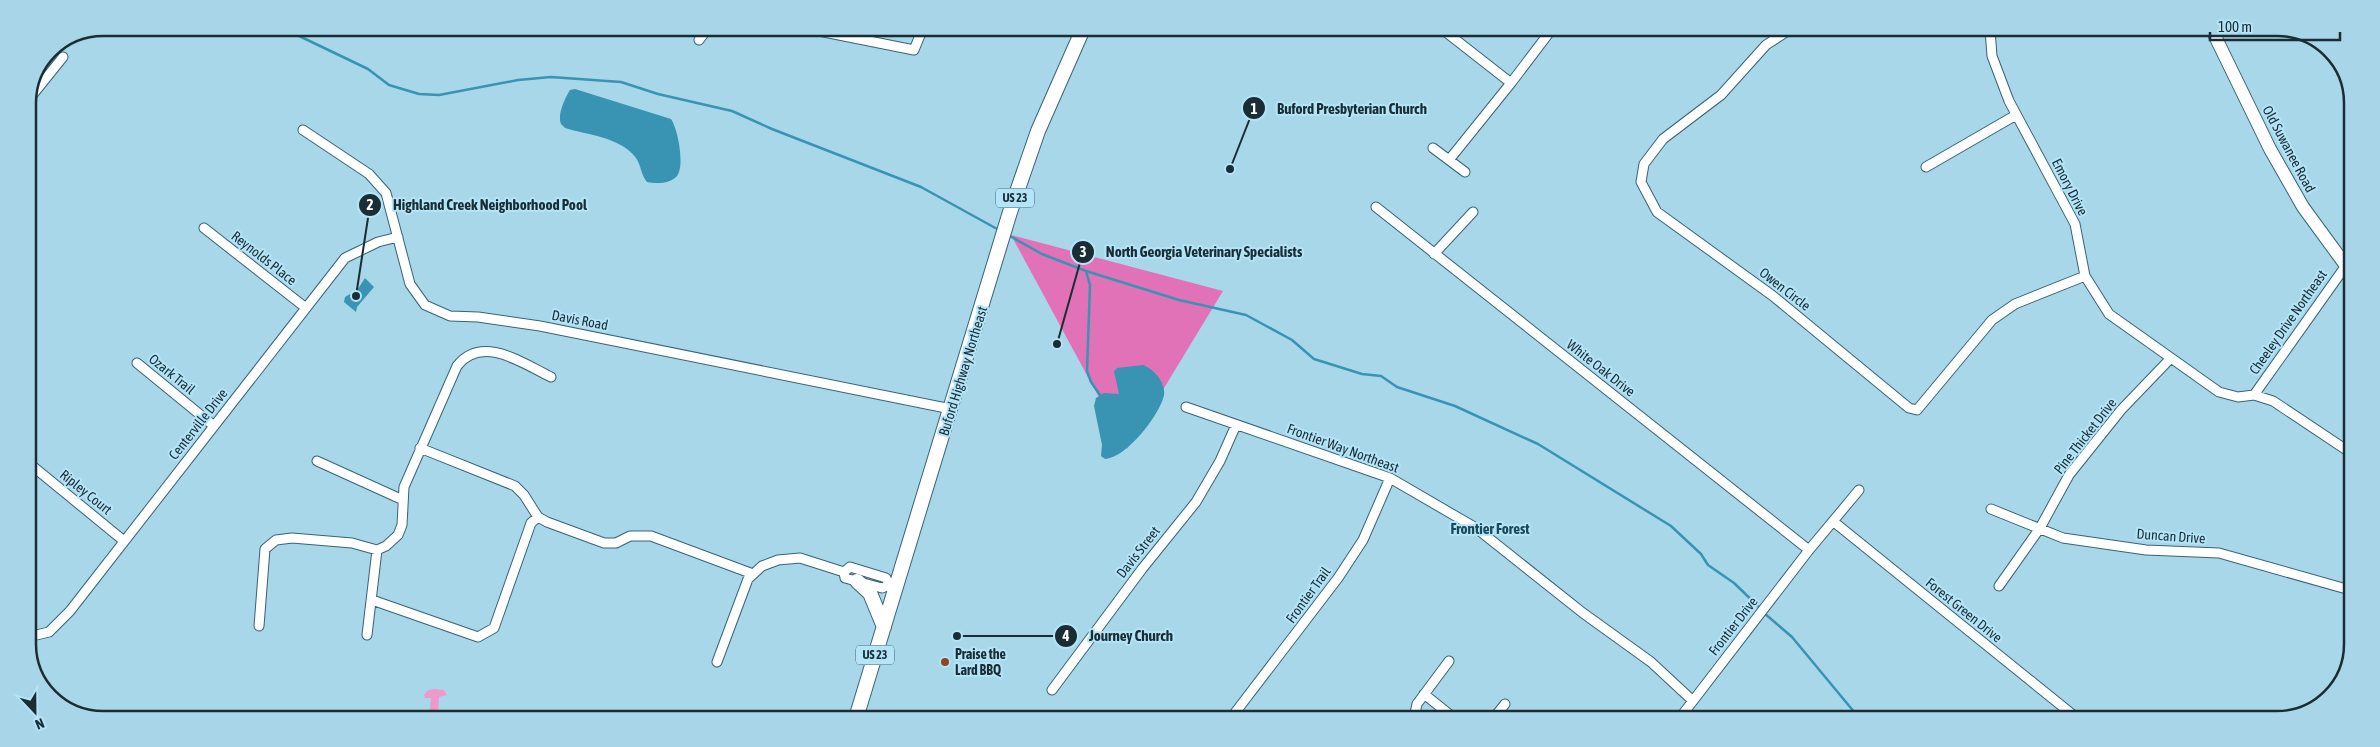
<svg xmlns="http://www.w3.org/2000/svg" width="2380" height="747" font-family="'Asap Condensed',sans-serif">
  <rect width="100%" height="100%" fill="#a8d7ea"/>
  <path fill="#ed99ca" d="M434,689L444,690L447,695L439,697L438,717H429L431,698H425L424,695L427,691Z"/>
  <path fill="#e172b7" d="M1011,235L1223,291L1127,449Z"/>
  <path fill="#3993b2" d="M575,89L671,119C678,129 685,166 677,176C670,184 657,184 647,182C641,175 641,165 636,158C621,137 587,135 565,128L561,124C557,115 565,98 570,90Z
    M365,278L374,287L357,307L356,312L344,302L345,297L350,294L354,295Z
    M1143,365C1154,369 1166,383 1164,395C1160,415 1126,458 1105,459L1101,456L1102,445L1094,406L1096,398L1104,393L1119,394L1114,371L1117,368Z"/>
  <g fill="none" stroke-linecap="round" stroke-linejoin="round">
    <path stroke="#3993b2" stroke-width="2.5" d="M268,28L295,34L368,69L389,85L419,94L439,95L518,80L551,77L621,82L658,94L732,111L772,129L921,187L999,230
      M1008,235L1042,254L1086,271L1179,300L1246,315L1292,340L1314,359L1362,374L1381,376L1397,387L1455,406L1538,444L1671,526L1701,554L1708,565L1734,583L1761,609
      M1086,271L1090,285L1087,371L1091,382L1100,395
      M1764,613L1792,637L1860,719"/>
    <defs>
      <path id="street" d="M804,28L914,50L923,28
        M1442,29L1511,83L1552,29
        M1789,30L1766,45L1721,95L1663,139L1644,164L1641,182L1657,212L1773,296L1909,408L1917,410L1992,320L2015,304L2085,276
        M1990,30L1992,56L2009,101L2075,224L2085,276L2109,314L2219,392L2238,397L2254,395L2273,401L2351,453
        M699,40L708,28
        M30,98L63,57
        M303,130L369,174L386,193L410,284L425,305L450,316L478,317L540,326L951,409
        M1433,148L1465,172
        M1449,160L1511,83
        M1926,167L2016,115
        M1376,207L1809,550
        M204,228L306,308
        M1434,254L1473,212
        M137,363L214,426
        M2254,395L2352,257
        M1186,407L1390,478L1476,528L1583,613L1651,662L1693,701
        M420,448L515,486L524,495L538,517L547,522L604,543H616L630,536H651L753,574
        M317,461L403,500
        M30,464L124,541
        M1991,509L2063,538L2146,550L2219,553L2350,590
        M1834,522L2078,719
        M844,572L845,578L882,588L889,585L896,588
        M844,572L850,567L886,578L889,585
        M1999,586L2040,528L2069,475L2121,410L2170,359
        M372,600L478,637L494,628L531,523L538,517
        M259,626L265,549L276,540L292,538L352,543L377,550L386,546L398,535L402,525L404,487L457,366C482,334 522,363 551,377
        M367,635L377,550
        M28,637L49,632L70,611L345,258L378,242L398,237
        M717,662L748,579L762,566L778,560L800,558L844,572
        M1052,690L1142,569L1196,502L1220,461L1236,425
        M1424,694L1454,718
        M1231,718L1338,578L1363,540L1390,478
        M1414,718L1417,704L1449,661
        M1493,719L1505,704
        M1679,719L1809,550L1859,490"/>
      <path id="secondary" d="M2212,30L2270,149L2303,207L2352,274"/>
      <path id="primary" d="M857,581L870,593L884,627
        M856,718L1010,212L1038,131L1083,29"/>
    </defs>
    <use href="#street" stroke="#376474" stroke-width="11"/>
    <use href="#secondary" stroke="#376474" stroke-width="14"/>
    <use href="#primary" stroke="#376474" stroke-width="16"/>
    <use href="#street" stroke="#fff" stroke-width="9"/>
    <use href="#secondary" stroke="#fff" stroke-width="12"/>
    <use href="#primary" stroke="#fff" stroke-width="14"/>
  </g>
  <circle fill="#8e4624" stroke="#b4e4f8" stroke-width="2" cx="945" cy="662" r="5"/>
  <g text-anchor="middle" stroke-width="4" stroke-linejoin="round" paint-order="stroke">
    <g fill="#b4e4f8" stroke="#48646f" stroke-width="1">
      <rect x="996" y="188.5" width="38" height="19" rx="4"/>
      <rect x="856" y="645.5" width="38" height="19" rx="4"/>
    </g>
    <g font-size="12" font-weight="bold" fill="#1a2d34">
      <text x="1015" y="202">US 23</text>
      <text x="875" y="659">US 23</text>
    </g>
    <g font-size="14" fill="#1a2d34" stroke="#b4e4f8">
      <text transform="translate(2289 149) rotate(62)" y="5">Old Suwanee Road</text>
      <text transform="translate(2070 187) rotate(63)" y="5">Emory Drive</text>
      <text transform="translate(264 258) rotate(38)" y="5">Reynolds Place</text>
      <text transform="translate(1785 289) rotate(38)" y="5">Owen Circle</text>
      <text transform="translate(580 320) rotate(11)" y="5">Davis Road</text>
      <text transform="translate(2288 322) rotate(-55)" y="5">Cheeley Drive Northeast</text>
      <text transform="translate(1601 368) rotate(38)" y="5">White Oak Drive</text>
      <text transform="translate(963 371) rotate(-73)" y="5">Buford Highway Northeast</text>
      <text transform="translate(172 374) rotate(39)" y="5">Ozark Trail</text>
      <text transform="translate(198 424) rotate(-52)" y="5">Centerville Drive</text>
      <text transform="translate(2085 436) rotate(-52)" y="5">Pine Thicket Drive</text>
      <text transform="translate(1343 448) rotate(20)" y="5">Frontier Way Northeast</text>
      <text transform="translate(86 492) rotate(39)" y="5">Ripley Court</text>
      <text transform="translate(2171 536) rotate(4)" y="5">Duncan Drive</text>
      <text transform="translate(1138 552) rotate(-52)" y="5">Davis Street</text>
      <text transform="translate(1308 595) rotate(-54)" y="5">Frontier Trail</text>
      <text transform="translate(1964 610) rotate(39)" y="5">Forest Green Drive</text>
      <text transform="translate(1733 626) rotate(-52)" y="5">Frontier Drive</text>
    </g>
    <g font-size="14" font-weight="bold" fill="#1a2d34" stroke="#b4e4f8" text-anchor="start">
      <text x="955" y="659">Praise the<tspan x="955" dy="16">Lard BBQ</tspan></text>
    </g>
    <g font-size="15" font-weight="bold" fill="#1b4959" stroke="#b4e4f8">
      <text x="1490" y="534">Frontier Forest</text>
    </g>
  </g>
  <path d="M0 0H2380V747H0ZM103 36H2277A67 67 0 0 1 2344 103V644A67 67 0 0 1 2277 711H103A67 67 0 0 1 36 644V103A67 67 0 0 1 103 36Z" fill="#a8d5e8" fill-rule="evenodd"/>
  <path fill="none" stroke="#1a2d34" stroke-width="2.5" d="M103 36H2277A67 67 0 0 1 2344 103V644A67 67 0 0 1 2277 711H103A67 67 0 0 1 36 644V103A67 67 0 0 1 103 36Z"/>
  <path fill="none" stroke="#1a2d34" stroke-width="2" d="M1230 169L1254 108M356 296L370 205M1057 344L1083 252M957 636L1066 636"/>
  <g fill="#1a2d34" stroke="#b4e4f8" stroke-width="2">
    <circle cx="1230" cy="169" r="5"/>
    <circle cx="356" cy="296" r="5"/>
    <circle cx="1057" cy="344" r="5"/>
    <circle cx="957" cy="636" r="5"/>
    <circle cx="1254" cy="108" r="12"/>
    <circle cx="370" cy="205" r="12"/>
    <circle cx="1083" cy="252" r="12"/>
    <circle cx="1066" cy="636" r="12"/>
  </g>
  <g font-size="15" text-anchor="middle" font-weight="bold" fill="#fff">
    <text x="1254" y="114">1</text>
    <text x="370" y="210">2</text>
    <text x="1083" y="257">3</text>
    <text x="1066" y="641">4</text>
  </g>
  <g font-size="15" text-anchor="middle" font-weight="bold" fill="#1a2d34" stroke="#b4e4f8" stroke-width="4" stroke-linejoin="round" paint-order="stroke">
    <text x="1352" y="114">Buford Presbyterian Church</text>
    <text x="490" y="210">Highland Creek Neighborhood Pool</text>
    <text x="1204" y="257">North Georgia Veterinary Specialists</text>
    <text x="1131" y="641">Journey Church</text>
  </g>
  <g transform="translate(35 712) rotate(158)" stroke="#b4e4f8" stroke-width="4" paint-order="stroke">
  <path d="M0-4L9 19L0 12L-9 19Z" fill="#1a2d34"/>
  <text y="-8" font-size="14" font-weight="bold" text-anchor="middle" fill="#1a2d34">N</text>
  </g>
  <path d="M2210 32v8h130v-8" fill="none" stroke="#1a2d34" stroke-width="2.5"/>
  <text x="2218" y="32" font-size="15" fill="#1a2d34" stroke="#b4e4f8" stroke-width="4" paint-order="stroke">100 m</text>
</svg>
